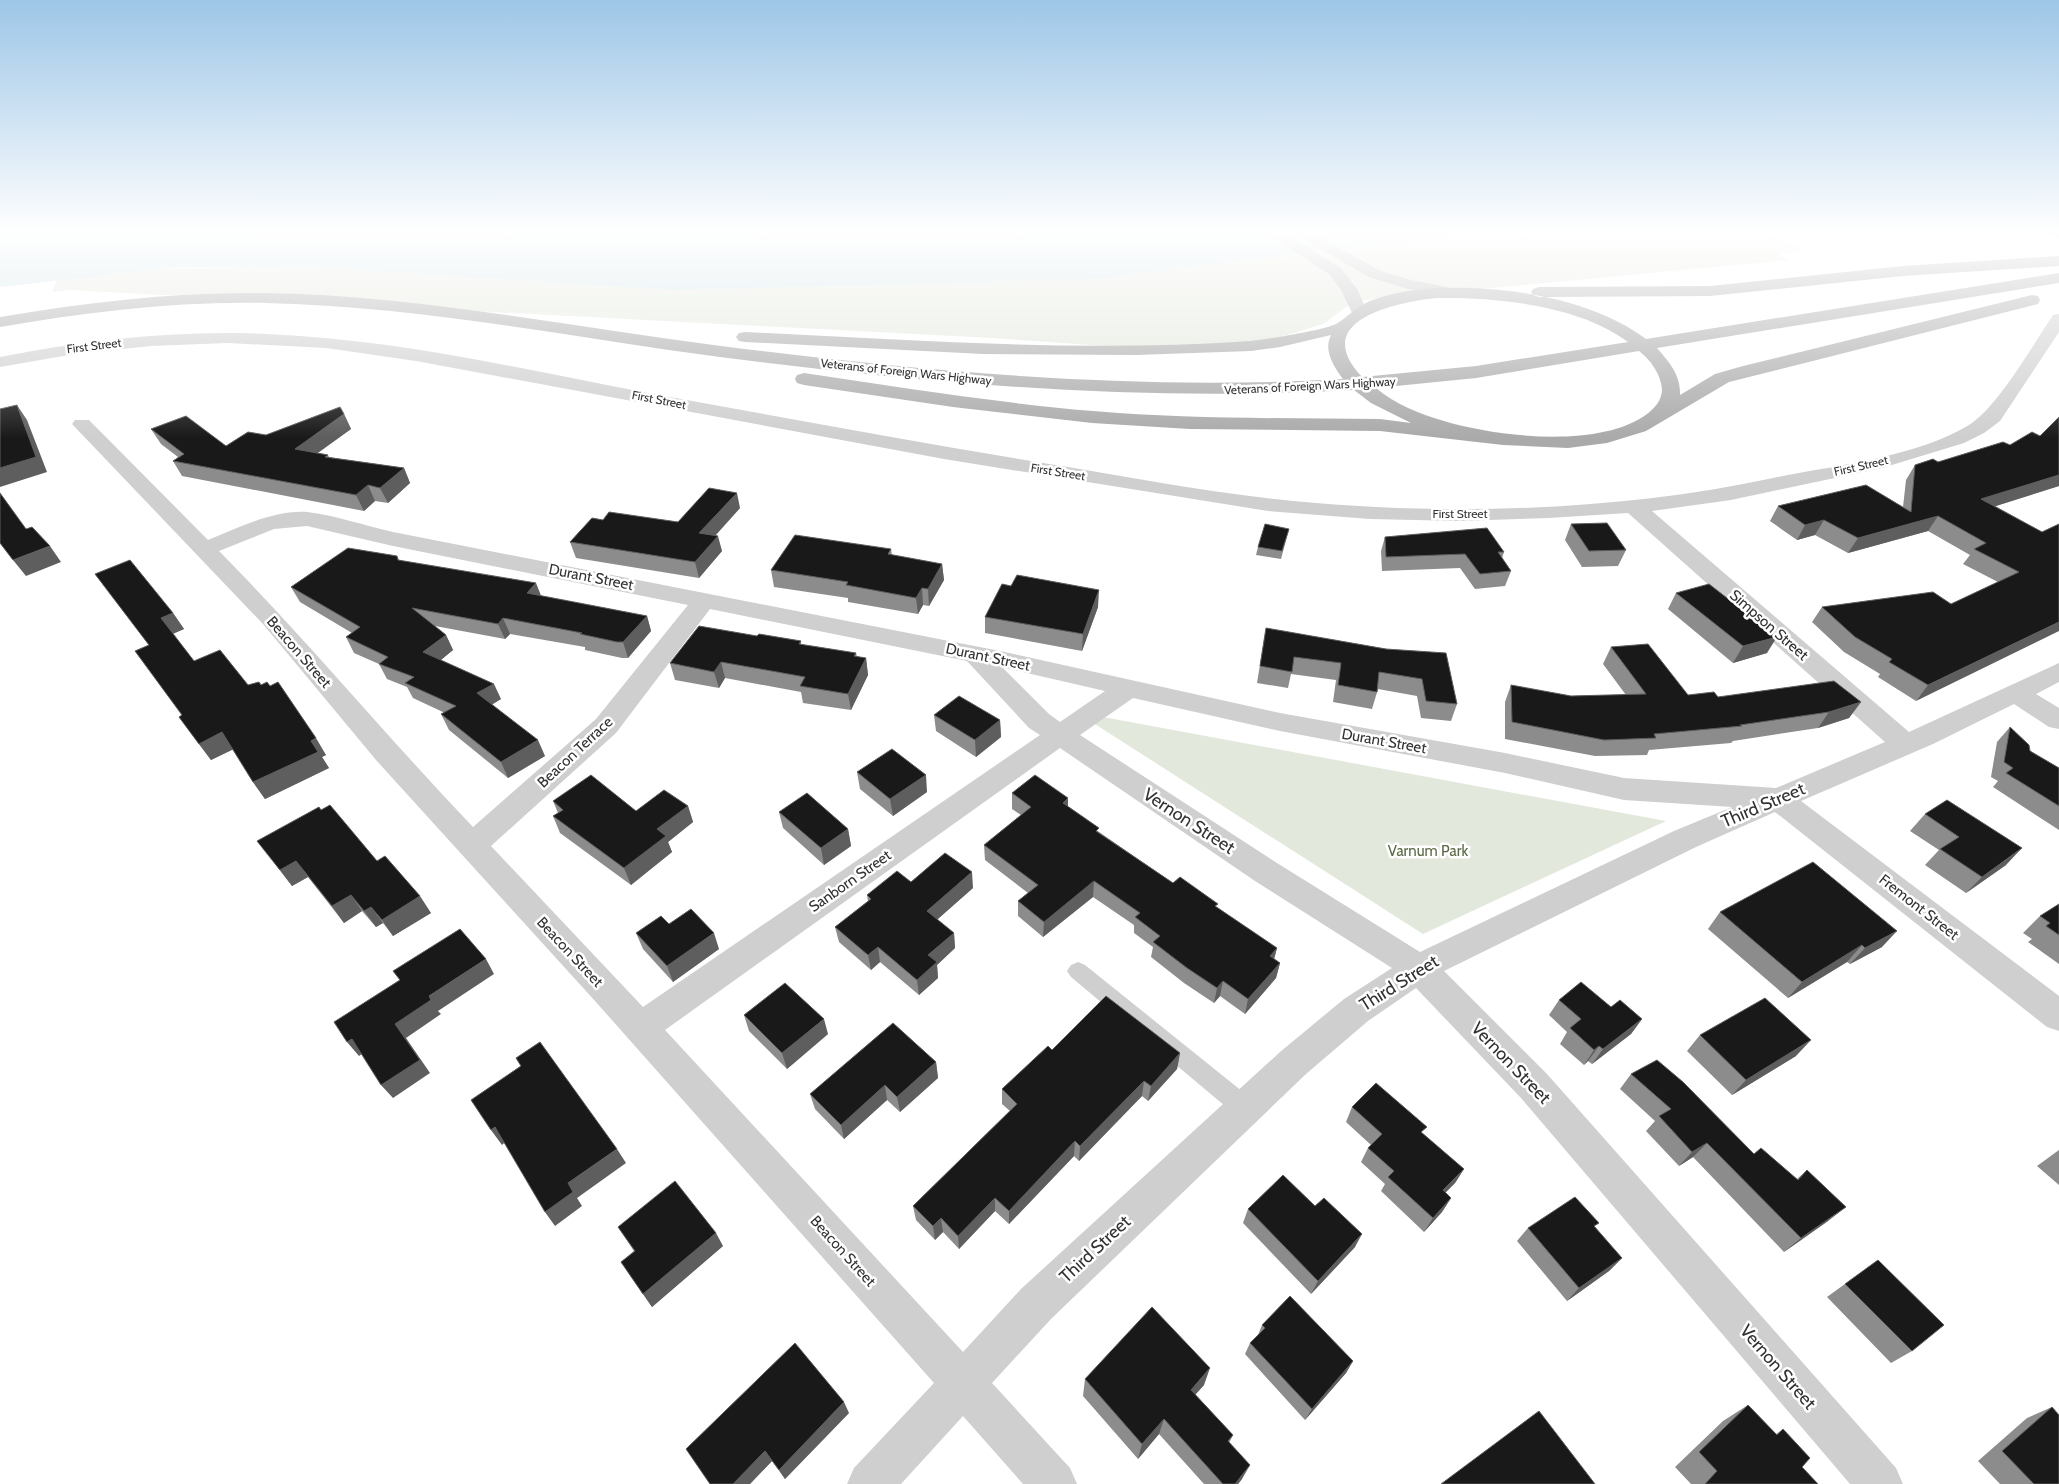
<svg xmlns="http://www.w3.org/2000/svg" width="2059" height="1484" font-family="Cabin,sans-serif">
  <rect width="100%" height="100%" fill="#fff"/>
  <path fill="#e3e8dc" d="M1385,230H1763L1805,251L1778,254L1789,260L1354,301L1323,324L1255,345L1177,351L992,338L69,290L52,292L60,272L100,269L312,267Z
    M1076,712L1666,821L1423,934Z"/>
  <path fill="#cce0e6" d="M0,230H1491L1096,279L675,290L339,269L180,267L0,287Z"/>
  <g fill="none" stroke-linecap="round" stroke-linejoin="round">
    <path fill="#cfcfcf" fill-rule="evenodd" d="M1078,962L1085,965L1253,1100L1257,1108L1253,1116L1245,1119L1237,1116L1071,977L1067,971L1071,965Z"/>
    <path fill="#cfcfcf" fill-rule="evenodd" d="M2059,314V332L2000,421L1984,433L1964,443L1882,468L1731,500L1652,511L1909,732L2059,663V682L2036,694L2059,708V729L2049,727L2014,704L1933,744L1801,801L2059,996V1031L2047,1027L1775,812L1696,847L1444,971L1547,1074L1896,1468L1903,1484H1850L1521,1098L1416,988L1368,1021L1306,1074L1051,1319L992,1383L1070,1468L1077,1484H1023L963,1416L901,1484H847L854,1468L934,1383L595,1001L376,760L263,624L72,424L75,420H89L208,540C238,528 273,510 307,512C334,515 366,526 393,532L1005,652L1280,713L1505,753L1624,778L1776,788L1885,742L1628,513L1549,518L1459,521L1370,519L1268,511L944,459L416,361L326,348L227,343L151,346L75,354L0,367V357C88,340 177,330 266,334C395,339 522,369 648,393C781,417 915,442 1049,464C1130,477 1211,493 1293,501C1448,516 1621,511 1773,478C1835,465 1914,458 1969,425C1997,408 2033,345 2053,315ZM307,526L393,546L688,605L596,719L473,827C387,737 307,640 219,551L274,529ZM710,609L967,661L1029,728L1040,735L643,1007L491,846L616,733ZM1003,668H1005L1105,691L1060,722L1049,714ZM1133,698L1280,731L1505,773L1624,800L1732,807L1674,831L1420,952L1277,863L1080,735ZM1060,748L1255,881L1392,968L1344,999L1280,1052L1021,1289L963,1352L665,1030Z"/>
    <path fill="#bcbcbc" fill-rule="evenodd" d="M1261,230H1279L1341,268L1357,289L1368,313L1366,317H1354L1341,290L1329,274Z
      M1288,230H1306L1381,271L1411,280L1462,290L1464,293L1462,296L1456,298L1408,289L1369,277Z"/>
    <path fill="#aaa" fill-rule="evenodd" d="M2059,256V266L1903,276L1710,296L1539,297L1533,295L1531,292L1533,289L1539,287L1710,286L1903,266Z
      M2059,273V283L1657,348C1669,362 1681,375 1680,395L1715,374L1743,366L2032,295L2038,296L2040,300L2038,304L1729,382L1646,431L1607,443L1568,448L1503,445L1380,431L1190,429L1092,423L953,407L804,385L797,383L795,379L797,375L804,373C900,387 996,403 1093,411C1188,419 1284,418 1380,419L1411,423L1371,403L1354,390C1142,402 931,384 720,357C569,337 418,306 265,303C176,301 88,312 0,327V317C87,302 175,292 263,293C417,295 569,327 721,346C928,372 1135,391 1343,379C1334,367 1323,351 1331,335L1280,347L1251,351L1136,355L983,354L745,342L739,341L736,337L739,333L745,332C913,340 1082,353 1250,341C1268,339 1320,331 1336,324C1347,318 1355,307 1370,301C1401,289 1438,287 1471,288C1529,290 1599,304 1646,339ZM1437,298C1496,297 1579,305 1628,342L1476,366L1362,377C1308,320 1397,302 1437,298ZM1639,351C1651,360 1661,375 1662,389C1662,400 1655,408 1647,414C1600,449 1497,437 1444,421C1420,414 1395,404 1376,388L1476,378Z"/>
  </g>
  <path fill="#8c8c8c" d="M2036,230H2059V238Z
    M344,414L351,429L318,453L328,455L329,457L404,468L410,483L388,503L375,501L364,511L182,476L173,461L178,457L161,444L151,429L226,446Z
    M2059,417V486L1995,506L2042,532L2059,524L1916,701L1878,677L1880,674L1844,652L1812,622L1822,607L1951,604L1998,582L1963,564L1970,555L1928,531L1848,553L1815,535L1797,540L1770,521L1778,506L1903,507L1906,480L1915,465L1938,462L2010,445L2040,436Z
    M740,508L715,536L722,551L699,578L576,558L570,542L603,520L678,522Z
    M1571,524L1626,550L1618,566L1582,567L1565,540Z
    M1289,529L1281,559L1256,555L1258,547Z
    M1385,537L1504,552L1502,558L1511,571L1505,586L1475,589L1460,568L1382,571L1381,551Z
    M891,549L892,555L942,564L944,580L929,606L923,605L918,614L848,602V598L774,587L771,570Z
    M397,556L399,560L541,596L647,616L651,631L628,658H622L585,650V647L510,634L505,639L435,626L446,635L453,650L441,660L501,699L492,704L545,756L508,778L449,730L441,714L445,713L413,698L407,687L387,679L379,664L354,653L346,637L352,633L300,602L291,587Z
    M95,574L173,613L184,629L173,634L194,661L248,685L326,755L322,757L329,768L265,799L253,782L233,749L211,760L179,717L182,715L149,645Z
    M1676,593L1767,653L1733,663L1668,609Z
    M1098,607L1082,651L985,633V617Z
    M1266,628L1386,649L1457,704L1451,721L1421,718L1417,696L1378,689L1372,709L1333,702L1336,680L1291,674L1288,688L1257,683Z
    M757,636L801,641V645L856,653L857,657L866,658L868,675L851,710L803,703L801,692L725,678L719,688L675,680L670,663Z
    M1611,647L1688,695L1718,697L1861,702L1849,718L1818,728L1733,741L1731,743L1649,750L1647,755L1595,756L1505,739V702L1511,685L1571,696L1626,695L1603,664Z
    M934,715L1000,720L1001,737L976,757L936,731Z
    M2010,727L2030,751L2059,768V830L1993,787L1998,781L1991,777L1997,742Z
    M857,772L927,792L893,816L860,789Z
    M1012,793L1068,807L1099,832L1173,883L1217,908L1277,948L1274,959L1280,963L1276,978L1245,1014L1220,996L1214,1003L1184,983L1151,957L1153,947L1134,933V925L1093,897L1043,937L1018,916V901L1028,893L985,860L984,845L1021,815L1012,809Z
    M553,801L636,811L688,806L693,822L668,842L672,852L631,885L560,833L553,816L558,813Z
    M779,812L848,829L851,846L824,865L783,828Z
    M1925,814L2006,865L1966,893L1925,865L1939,850L1910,831Z
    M257,841L377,861L431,913L393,936L383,923L376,927L362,911L344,923L308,877L292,886Z
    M911,882L973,888L937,919L954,933L955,948L937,965L938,978L919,995L880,962L871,970L839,942L835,927L868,901L867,895Z
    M2059,904V964L2028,942L2032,939L2023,933L2040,916Z
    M1720,912L1882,947L1850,964L1847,962L1788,998L1708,929Z
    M669,924L719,949L673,982L643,949L636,933Z
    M1559,1000L1611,1007L1642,1019L1631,1034L1592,1064L1588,1061L1584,1065L1560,1044L1567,1032L1549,1015Z
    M744,1015L828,1034L787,1069L749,1031Z
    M1700,1035L1796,1056L1732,1095L1687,1051Z
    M1052,1050L1180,1053L1177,1069L1148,1101L1142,1096L1079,1161L1074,1156L1009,1224L995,1211L959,1249L943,1232L935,1240L916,1220L913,1206L1010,1111L1002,1104V1089Z
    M936,1062L938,1078L900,1112L887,1100L844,1139L815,1109L810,1094Z
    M1631,1074L1754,1154L1797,1179L1807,1170L1828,1221L1784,1252L1693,1157L1679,1166L1646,1131L1655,1121L1620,1089Z
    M1352,1107L1423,1134L1464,1169L1455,1183L1445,1193L1451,1198L1442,1212L1424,1232L1381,1191L1385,1184L1361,1162L1368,1148L1371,1145L1346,1122Z
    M2059,1150V1185L2037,1166Z
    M1315,1206L1355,1247L1311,1294L1243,1223L1248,1209Z
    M618,1227L723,1246L652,1307L621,1262L634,1251Z
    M1528,1228L1622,1258L1609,1271L1567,1301L1517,1241Z
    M1878,1260L1912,1351L1891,1363L1827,1297Z
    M1262,1325L1353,1361L1346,1373L1305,1420L1245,1354L1250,1343L1258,1335Z
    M1085,1379L1204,1385L1195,1395L1233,1435L1229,1443L1242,1479L1238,1484H1204L1159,1434L1138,1459L1083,1396Z
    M1748,1405L1776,1434L1783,1429L1802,1467L1818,1484H1691L1675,1467L1723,1421Z
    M2052,1407L2059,1484H2000L1978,1461L2027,1418Z
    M849,1413L785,1479L772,1461L750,1484H710Z"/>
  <path fill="#5e5e5e" d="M17,405L27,420L47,472L0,487V468Z
    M344,414L351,429L302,464L295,449Z
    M404,468L410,483L388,503L380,488Z
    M2059,475V486L1971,514L1981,499Z
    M368,485L375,501L364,511L356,495Z
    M737,493L740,508L703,549L699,533Z
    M1938,516L1928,531L1848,553L1858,538Z
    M1824,520L1815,535L1797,540L1805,525Z
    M718,536L722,551L699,578L695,562Z
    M50,546L61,562L26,576L13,560Z
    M942,564L944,580L929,606L928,589Z
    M536,583L542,598L527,593Z
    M922,588L923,605L918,614L916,598Z
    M1099,590L1098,607L1082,651L1083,634Z
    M173,613L184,629L172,634L161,618Z
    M647,616L651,631L628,658L623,642Z
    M503,618L510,634L505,639L498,624Z
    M2059,622V631L1916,701L1928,685Z
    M446,635L453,650L431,668L423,652Z
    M1777,637L1767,653L1733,663L1743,646Z
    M866,658L868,675L851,710L848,694Z
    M721,662L725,678L719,688L714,672Z
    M494,684L501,699L485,709L477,693Z
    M1861,702L1849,718L1818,728L1829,712Z
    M1000,720L1001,737L976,757L975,740Z
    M222,732L234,749L211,760L199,744Z
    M316,738L326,755L322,757L329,768L265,799L253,782L311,741Z
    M538,740L545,756L508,778L501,762Z
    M926,775L927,792L893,816L890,799Z
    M1068,798V814L1063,803Z
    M688,806L693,822L668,842L672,852L631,885L624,868L657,829Z
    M848,829L851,846L824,865L821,848Z
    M2022,848L2006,865L1966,893L1982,877Z
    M296,861L308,877L292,886L280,870Z
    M972,872L973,888L929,927L927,911Z
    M1094,881L1093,897L1043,937L1044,922Z
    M351,895L362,911L344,923L332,906Z
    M420,896L431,913L393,936L382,920Z
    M371,907L383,923L376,927L364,911Z
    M1897,931L1882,947L1850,964L1865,948Z
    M714,933L719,949L673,982L667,966Z
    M954,933L955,948L937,965L938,978L919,995L917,980L928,955Z
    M1862,945L1847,962L1788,998L1802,982Z
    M878,947L880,962L871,970L868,955Z
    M1277,948L1273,963L1270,956Z
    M486,959L494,974L438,1011L441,1014L406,1038L430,1073L393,1098L381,1085L395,1024L429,996Z
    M1280,963L1276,978L1245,1014L1248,999Z
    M1223,981L1220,996L1214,1003L1217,988Z
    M824,1019L828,1034L787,1069L782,1053Z
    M1642,1019L1631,1034L1592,1064L1603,1049Z
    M352,1039L363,1053L359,1056L347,1042Z
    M1811,1040L1796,1056L1732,1095L1746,1080Z
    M1599,1046L1588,1061L1584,1065L1594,1050Z
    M1180,1053L1177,1069L1148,1101L1151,1086Z
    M936,1062L938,1078L900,1112L897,1097Z
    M1144,1081L1142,1096L1079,1161L1080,1146Z
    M885,1085L887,1100L844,1139L841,1125Z
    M495,1127L505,1142L502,1145L491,1130Z
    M1075,1141L1074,1156L1009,1224V1211Z
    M1707,1143L1693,1157L1679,1166L1692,1152Z
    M617,1149L626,1163L577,1198L582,1206L555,1226L545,1212L568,1183Z
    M1464,1169L1455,1183L1434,1204L1443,1190Z
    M995,1198V1211L959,1249L958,1236Z
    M1451,1198L1442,1212L1424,1232L1433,1218Z
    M1846,1207L1828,1221L1784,1252L1801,1238Z
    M941,1218L943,1232L935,1240L933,1226Z
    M716,1233L723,1246L652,1307L643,1294Z
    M1362,1234L1355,1247L1311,1294L1318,1281Z
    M1622,1258L1609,1271L1567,1301L1579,1288Z
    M1353,1361L1346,1373L1305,1420L1312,1409Z
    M1210,1368L1204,1385L1185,1406L1191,1390Z
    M844,1402L849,1413L785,1479L779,1470Z
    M1164,1419L1159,1434L1138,1459L1142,1444Z
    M765,1451L772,1461L750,1484H733Z
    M1250,1465L1242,1479L1238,1484H1235Z"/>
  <path fill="#191919" stroke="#5e5e5e" d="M17,405L36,457L0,468V409Z
    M340,407L344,414L295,449L328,455L325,457L404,468L380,488L368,485L356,495L173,461L184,454L151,429L186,416L226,446L248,432L266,435Z
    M2059,417V475L1981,499L2042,532L2059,524V622L1928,685L1889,662L1892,659L1855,637L1822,607L1933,592L1951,604L2019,572L1974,549L1986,543L1938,516L1858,538L1824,520L1805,525L1778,506L1866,485L1911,512L1915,465L1933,459L1938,462L2003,442L2010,445L2032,432L2040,436Z
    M709,488L737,493L699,533L718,536L695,562L570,542L592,518L603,520L609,512L678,522Z
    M0,493L26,529L32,527L50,546L13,560L0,543Z
    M1607,523L1626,550L1589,551L1571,524Z
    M1265,524L1289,529L1282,551L1258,547Z
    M1487,528L1504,552H1498L1511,571L1480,574L1465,554L1386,557L1385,537Z
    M795,535L891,549L888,554L942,564L928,589L922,588L916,598L846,585L848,582L771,570Z
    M348,548L397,556L398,560L536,583L527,593L647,616L623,642H617L580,634L582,633L503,618L498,624L412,608L446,635L423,652L494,684L477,693L538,740L501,762L441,714L456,706L405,683L414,677L379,664L388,657L346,637L360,627L291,587Z
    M130,560L173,613L161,618L194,661L220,650L248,685L259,682L261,685L267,682L270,686L278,682L316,738L311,741L318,752L253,782L222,732L199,744L179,717L182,715L135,651L149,645L95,574Z
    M1017,575L1099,590L1083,634L985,617L1002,584L1011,586Z
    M1709,584L1777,637L1743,646L1676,593Z
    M699,626L757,636L759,634L801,641L799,644L856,653L854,656L866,658L848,694L800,686L805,677L721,662L714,672L670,663Z
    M1266,628L1386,649L1446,653L1457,704L1426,701L1422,679L1379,672L1377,692L1338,685L1341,663L1294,657L1292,672L1260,666Z
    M1648,644L1688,695L1714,692L1718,697L1834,681L1861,702L1829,712L1740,725L1742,726L1654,734L1656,738L1604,740L1512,722L1511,685L1571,696L1646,694L1611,647Z
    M959,696L1000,720L975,740L934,715Z
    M2010,727L2029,745L2030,751L2059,768V806L2006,773L2013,768L2004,762Z
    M892,749L926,775L890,799L857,772Z
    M591,775L636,811L664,790L688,806L657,829L666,836L624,868L553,816L563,810L553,801Z
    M1035,775L1068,798L1063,803L1099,828L1096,831L1173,883L1180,877L1218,904L1215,906L1277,948L1270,956L1280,963L1248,999L1223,981L1217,988L1187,968L1153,942L1160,936L1135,917L1140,913L1094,881L1044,922L1018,901L1038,885L984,845L1031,807L1012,793Z
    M807,793L848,829L821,848L779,812Z
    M1947,800L2022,848L1982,877L1940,849L1959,837L1925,814Z
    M330,805L377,861L385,856L420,896L382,920L371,907L364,911L351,895L332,906L296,861L280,870L257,841L319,807L321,810Z
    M945,853L972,872L927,911L954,933L928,955L937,962L917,980L878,947L868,955L835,927L871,899L867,895L897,871L911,882Z
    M1813,862L1897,931L1865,948L1862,945L1802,982L1720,912Z
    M2059,904V935L2046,926L2050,923L2040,916Z
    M691,909L714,933L667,966L636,933L661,916L669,924Z
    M460,929L486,959L429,996L431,1000L395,1024L420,1060L381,1085L352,1039L347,1042L334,1022L400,980L393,971Z
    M1581,982L1611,1007L1620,1000L1642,1019L1603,1049L1599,1046L1594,1050L1570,1028L1581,1019L1559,1000Z
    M785,983L824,1019L782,1053L744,1015Z
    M1106,996L1180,1053L1151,1086L1144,1081L1080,1146L1075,1141L1009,1211L995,1198L958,1236L941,1218L933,1226L913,1206L1017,1104L1002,1089L1048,1046L1052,1050Z
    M1765,998L1811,1040L1746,1080L1700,1035Z
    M893,1023L936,1062L897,1097L885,1085L841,1125L810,1094Z
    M540,1042L617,1149L568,1183L573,1192L545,1212L495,1127L491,1130L471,1100L521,1066L516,1058Z
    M1657,1060L1683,1082L1754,1154L1761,1148L1798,1180L1807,1170L1846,1207L1801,1238L1707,1143L1692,1152L1659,1116L1671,1109L1631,1074Z
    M1376,1083L1427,1127L1421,1132L1464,1169L1443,1190L1451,1198L1433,1218L1388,1177L1394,1171L1368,1148L1382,1134L1352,1107Z
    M1283,1175L1315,1206L1324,1198L1362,1234L1318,1281L1248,1209Z
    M675,1181L716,1233L643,1294L621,1262L635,1251L618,1227Z
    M1575,1197L1599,1223L1594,1226L1622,1258L1579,1288L1528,1228Z
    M1878,1260L1944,1325L1912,1351L1845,1284Z
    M1290,1296L1353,1361L1312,1409L1250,1343L1265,1328L1262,1325Z
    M1152,1307L1210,1368L1191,1390L1233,1435L1228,1441L1250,1465L1235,1484H1223L1164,1419L1142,1444L1085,1379Z
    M795,1343L844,1402L779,1470L765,1451L733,1484H710L686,1449Z
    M1748,1405L1777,1435L1783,1429L1810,1458L1802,1467L1818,1484H1705L1717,1471L1699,1452Z
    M2052,1407L2059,1415V1484H2034L2002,1451Z
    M1539,1411L1595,1484H1441Z"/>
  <linearGradient id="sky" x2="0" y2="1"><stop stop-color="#9dc6e7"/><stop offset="0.53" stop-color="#fff"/><stop offset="1" stop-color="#fff" stop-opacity="0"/></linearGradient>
  <rect width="2059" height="438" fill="url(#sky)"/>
  <g text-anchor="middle" stroke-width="5" stroke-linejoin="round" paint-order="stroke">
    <g font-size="12" fill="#323232" stroke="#fff">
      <text transform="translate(94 346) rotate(-7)" y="4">First Street</text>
      <text transform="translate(906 372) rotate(6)" y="4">Veterans of Foreign Wars Highway</text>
      <text transform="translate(1310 386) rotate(-3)" y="4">Veterans of Foreign Wars Highway</text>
      <text transform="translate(659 400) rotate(11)" y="4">First Street</text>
      <text transform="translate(1861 466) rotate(-13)" y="4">First Street</text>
      <text transform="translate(1058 472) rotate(9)" y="4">First Street</text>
      <text x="1460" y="518">First Street</text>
    </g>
    <g font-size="15" fill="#323232" stroke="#fff">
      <text transform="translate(591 577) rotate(11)" y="5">Durant Street</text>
      <text transform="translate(1769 625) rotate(41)" y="5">Simpson Street</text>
      <text transform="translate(299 652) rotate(49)" y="5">Beacon Street</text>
      <text transform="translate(988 657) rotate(12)" y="5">Durant Street</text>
      <text transform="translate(1384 741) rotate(10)" y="5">Durant Street</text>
      <text transform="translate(575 752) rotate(-43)" y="5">Beacon Terrace</text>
      <text transform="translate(850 881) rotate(-35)" y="5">Sanborn Street</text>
      <text transform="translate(1919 907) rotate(38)" y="5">Fremont Street</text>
      <text transform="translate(570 952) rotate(47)" y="5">Beacon Street</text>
      <text transform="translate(843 1251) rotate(48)" y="5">Beacon Street</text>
    </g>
    <g font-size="15" fill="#5b6944" stroke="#fff">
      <text x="1428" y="856">Varnum Park</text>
    </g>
    <g font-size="18" fill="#323232" stroke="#fff">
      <text transform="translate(1763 805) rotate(-23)" y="6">Third Street</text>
      <text transform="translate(1189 821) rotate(33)" y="6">Vernon Street</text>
      <text transform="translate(1399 983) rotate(-32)" y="6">Third Street</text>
      <text transform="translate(1511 1063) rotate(46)" y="6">Vernon Street</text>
      <text transform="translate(1095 1249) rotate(-43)" y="6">Third Street</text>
      <text transform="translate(1778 1367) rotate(49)" y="6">Vernon Street</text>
    </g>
  </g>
</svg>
